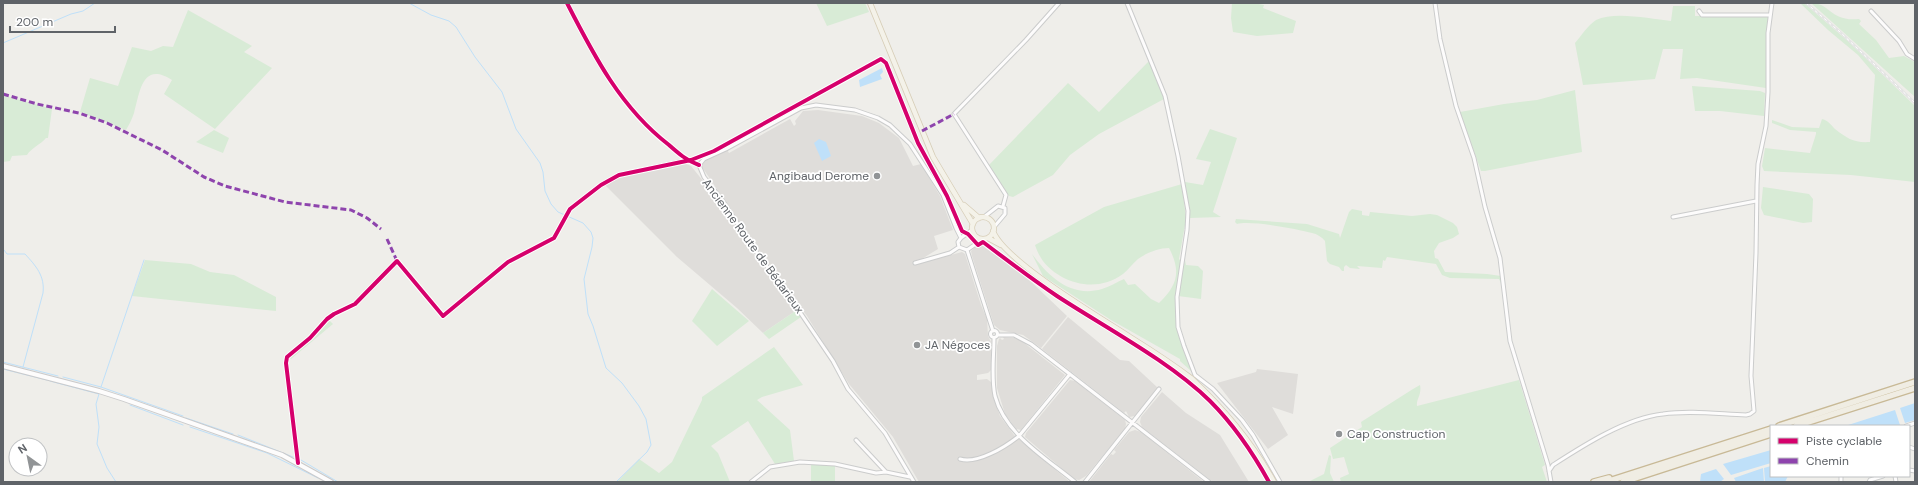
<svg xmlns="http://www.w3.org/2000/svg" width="1918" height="485" font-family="'DM Sans',sans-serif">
  <rect width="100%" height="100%" fill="#efeeea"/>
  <path fill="#dfddda" d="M818,110L862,116L879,123L899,138L913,166L921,164L940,196L953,230L934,236L938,249L920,260L921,263L962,252L965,254L981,305L987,319L988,336L991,342V370L988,373L977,375V380L987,379L991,382L993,396L1000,416L1014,435L1070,482H919L893,437L849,384L807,316L754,244L700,164L701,159L726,148L729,153L790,119L794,126L796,124L795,121L803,111Z
    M684,163L691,166L716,197L757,259L797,310L763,333L737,308L677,257L605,185L618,178Z
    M983,244L1025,276L1067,316L1041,348L1023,335L1000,330L994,325L972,256L971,251L975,247Z
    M1068,317L1120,360L1129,361L1158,388L1135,416L1129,417L1126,411L1124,413L1042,349Z
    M1003,337L1015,338L1023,342L1065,375L1021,430L1016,429L1005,414L997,388V346L999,339L1000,338L1002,340L1004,339Z
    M1257,369L1298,374L1293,414L1272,407L1288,435L1268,449L1217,383L1256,372Z
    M1070,380L1075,381L1125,420L1126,424L1125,429L1086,476L1079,480L1074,479L1025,437L1026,433Z
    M1162,392L1186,413L1220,435L1249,482H1213L1142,427L1140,422L1141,417Z
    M1135,430L1141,432L1204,482H1089L1111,454L1113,455L1116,452L1114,450L1129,432Z"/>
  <path fill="#d8ebd6" d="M816,3H865L869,12L827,26Z
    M1232,3H1253L1264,5L1263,8L1296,21L1293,33L1257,36L1233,32L1231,18Z
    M1800,3H1804L1849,42L1915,106V182L1851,175L1764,171L1762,166L1765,148L1810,153L1816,134V132L1790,130L1772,123V120L1792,127L1819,128L1822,119C1829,121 1830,124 1835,129C1848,139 1854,143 1870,142L1875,75L1858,55L1828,30Z
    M1811,3C1831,3 1830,22 1859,19L1861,21L1859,24L1876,40L1889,58L1904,56L1915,62V97Z
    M1673,6H1695V16H1769C1765,40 1767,64 1766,88L1697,78L1680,79L1683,49H1663L1655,79L1583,85L1575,43C1581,36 1588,25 1596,20C1615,11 1650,19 1671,21Z
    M188,10L252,46L244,52L272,68L215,129L164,94L172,80C142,61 140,92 134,113C132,119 129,125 126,130L80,112L90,78L118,86L132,47L151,51L163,46L173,47Z
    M1149,61L1164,99L1099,134L1070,155L1053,175L1013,197L1009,196L989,165L1068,83L1099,112Z
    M1692,86L1760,91L1765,93L1764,116L1720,111H1695Z
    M1575,90L1582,152L1485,171H1481L1460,112L1504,104L1537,100Z
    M3,95L52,109L48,138H46C40,145 31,148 27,155L12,156L10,161L3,162Z
    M1210,129L1237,138L1213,212L1221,217L1190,218L1185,182L1203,185L1211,162L1196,159Z
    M214,130L229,138L223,153L196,142Z
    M1182,184L1186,219L1179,259L1181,261C1173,303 1173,331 1192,371H1191L1180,361V359L1111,320L1043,276L1032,254C1049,277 1071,298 1102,289C1109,287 1117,282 1124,279L1128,285L1135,284L1151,299L1159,303C1178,285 1181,271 1169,248C1159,248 1146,253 1138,259C1132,264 1128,270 1123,274C1104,288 1081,287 1062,277C1048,269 1040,260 1035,245L1104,207Z
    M1763,187L1809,194L1813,199L1812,222L1803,223L1764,215L1761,208Z
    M1352,209L1362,211V215L1369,216L1370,212L1412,216L1430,214L1437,215L1453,223L1457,227L1459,234L1453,238L1439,243L1434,251L1435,258L1438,259L1445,272L1487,274L1501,276L1503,287L1499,279L1450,278L1442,275L1436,264L1387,257L1385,261L1383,260L1382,268L1357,266L1360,269L1350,268L1346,265L1344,267V271H1342L1339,267L1330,264L1327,261L1325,241C1322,237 1317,234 1312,233C1298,229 1250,220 1237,224L1235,222L1236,219L1307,224L1339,234L1340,238L1349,212Z
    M145,260L191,264L210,272L234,275L276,297V311L132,296Z
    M1185,260L1186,265L1198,266L1203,271L1201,299L1178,296Z
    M712,289L749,321L717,346L692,321Z
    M797,310L801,317L769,339L763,333Z
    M329,320L333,324L291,359L289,357L291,355L309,341Z
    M774,347L803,385L762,397L757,400L790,430L794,461L775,464L748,421L711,446L718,453L730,482H617L639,459L659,473L672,462L702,400V397Z
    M1519,380L1545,465L1542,467L1547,482H1341L1340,478L1349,474L1344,457L1333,459L1330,448L1362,427L1361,422L1413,389L1420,385C1422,395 1416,399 1417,406Z
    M1329,455L1331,456L1330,473L1334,482H1308L1324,474Z
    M811,463L835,465V482H811Z"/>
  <path fill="#bfe0f9" d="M882,68L883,72L880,75L882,79L860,87L859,80Z
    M819,139L826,142L831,156L822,161L814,143Z
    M1915,403V420L1905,423L1900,408Z
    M1895,410L1900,425L1845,426Z
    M1771,450V463L1731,475L1723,464Z
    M1771,466V476H1788L1785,482H1765L1764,468Z
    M1763,468L1764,482H1736L1734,478Z
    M1716,469L1724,479L1720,482H1700L1701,474Z"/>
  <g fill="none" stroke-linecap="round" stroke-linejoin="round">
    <path stroke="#bfe0f9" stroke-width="1" d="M409,3L431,15L449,21L456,27L475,57L502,92L516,129L540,163L543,172L545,191L551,204L558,212L583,223L591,232L593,238L592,247L584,279L588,314L593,326L606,368L622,383L639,406L646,419L651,445L647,452L616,482
      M3,43L71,14L83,11L95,3
      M4,250L7,254H25C36,266 45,276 43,293L23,367
      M3,362L58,376
      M3,369L47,380
      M63,377L101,387L183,416
      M50,381L99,394L96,404L99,427L97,444L107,468L116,482
      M101,387L144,260
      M130,405L183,425
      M186,418L233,434
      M190,427L267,453L318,478
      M238,435L293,457
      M301,460L338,482
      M323,481L324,482"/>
    <defs>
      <path id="street" d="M567,3C594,56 621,108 669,145C678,153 687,161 699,165
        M1127,3L1165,96L1178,156L1188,211L1187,230L1177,297L1178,327L1184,346L1195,375L1213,389L1242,420L1253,435L1280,482
        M1435,3L1440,39L1456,106L1474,158L1485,207L1500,258L1510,341L1548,465L1551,482
        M1699,11L1702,15H1770
        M1871,11L1899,41L1907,54L1915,59
        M699,165L704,177L722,200L759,256L787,293L833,361L848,389L885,433L914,482
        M699,165L704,159L726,149L801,108L816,105L855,110L878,118L890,125L910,144L943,195L956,228L961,238
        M1003,206L1006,195L954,114L1026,40L1059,3
        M984,217L998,206L1005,208V214L994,227
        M1673,217L1756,201
        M967,250L993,331
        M967,250L959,247L958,242L961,238L972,230
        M967,250L983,239
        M915,263L950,253L959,247
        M990.5 334a3.5 3.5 0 1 1 7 0a3.5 3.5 0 1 1-7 0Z
        M998,335H1014L1031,344L1209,482
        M994,338C994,357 991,377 995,396C1005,434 1046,458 1075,482
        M1906,426L1915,423
        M856,440L886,472
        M1909,447L1915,449
        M960,459C978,464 1005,447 1019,436L1070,374
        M298,463L286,363L287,357L310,338L327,319L334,314L355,304L397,261L443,316L508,262L554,238L570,209L601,185L619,175L688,160
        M1909,470L1915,471
        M1549,471L1553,465C1584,445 1626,418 1663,414C1690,410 1719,414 1746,415L1750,414L1754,411L1751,376L1756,253L1757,185L1758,164L1766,126L1768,92V33L1772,3
        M1841,476V482
        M1895,476L1896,482
        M751,482L770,467L800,462L835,464L876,473L886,472L910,477
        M1085,482L1159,389
        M1869,482L1870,480L1883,476"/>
      <path id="secondary" d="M3,366L99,391L124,399L282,455L331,482"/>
      <path id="primary" d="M870,3L933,157L973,224
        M964,205L979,218
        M972 228a11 11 0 1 1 22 0a11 11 0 1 1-22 0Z
        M993,231C1004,261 1101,318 1130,337C1151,350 1171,363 1191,378C1224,409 1252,442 1274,482
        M988,238L1001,245"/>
      <path id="highway" d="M1779,426L1915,382
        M1796,426L1915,388
        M1594,482L1609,478
        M1606,482L1771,429
        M1623,482L1771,434"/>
    </defs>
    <use href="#street" stroke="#cbcccc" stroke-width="5"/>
    <use href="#secondary" stroke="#cacacb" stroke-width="6"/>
    <use href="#primary" stroke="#d7ceb8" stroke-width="6"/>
    <use href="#highway" stroke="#c8b996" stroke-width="8"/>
    <use href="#street" stroke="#fdfcfc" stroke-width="3"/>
    <use href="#secondary" stroke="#fdfcfc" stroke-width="4"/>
    <use href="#primary" stroke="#f4f2e9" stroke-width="4.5"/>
    <use href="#highway" stroke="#f0ede3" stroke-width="5.5"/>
    <defs>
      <path id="rail" d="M1806,3L1840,32L1915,103"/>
    </defs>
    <use href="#rail" stroke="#e4e4e4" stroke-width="2.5"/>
    <use href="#rail" stroke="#fff" stroke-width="1" stroke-dasharray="3" stroke-linecap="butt"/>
    <path stroke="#8e44ad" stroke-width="3" stroke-dasharray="6 3" stroke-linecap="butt" d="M3,94L37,104L79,113L107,123L162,150L204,177L225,186L285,202L351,210L367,218L381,229
      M922,131L954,114
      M387,239L397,261"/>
    <defs>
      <path id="cycleway" d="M567,3C594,56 621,108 669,145C678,153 687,161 699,165
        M298,463L286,363L287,357L310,338L327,319L334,314L355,304L397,261L443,316L508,262L554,238L570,209L601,185L619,175L691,160L714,151L881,59L886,63L918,143L947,196L962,231L968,234L978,245L983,242C1008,261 1032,279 1057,296C1106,328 1169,361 1210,401C1233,424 1253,453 1269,482"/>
    </defs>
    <use href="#cycleway" stroke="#fff" stroke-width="6"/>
    <use href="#cycleway" stroke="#d6006c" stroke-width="4"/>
  </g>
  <g fill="#919496" stroke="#fff" stroke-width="1.5">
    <circle cx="877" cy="176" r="4"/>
    <circle cx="917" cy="345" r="4"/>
    <circle cx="1339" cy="434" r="4"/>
  </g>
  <g text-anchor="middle" stroke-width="3.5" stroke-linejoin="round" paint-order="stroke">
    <g font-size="12" fill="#5f6368" stroke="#fff" text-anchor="start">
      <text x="869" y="180" text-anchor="end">Angibaud Derome</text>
      <text x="925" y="349">JA Négoces</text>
      <text x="1347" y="438">Cap Construction</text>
    </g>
    <g font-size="12" fill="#5f6368" stroke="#fff">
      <text transform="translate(753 246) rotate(54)" y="4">Ancienne Route de Bédarieux</text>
    </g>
  </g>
  <rect width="1918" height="485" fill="none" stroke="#5f6368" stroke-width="8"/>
  <rect x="1770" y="425" width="140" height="52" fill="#ffffff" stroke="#bfc1c3"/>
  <rect x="1778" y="438" width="20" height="6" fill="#d6006c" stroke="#bfc1c3"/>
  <text x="1806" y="445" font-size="12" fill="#5f6368">Piste cyclable</text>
  <rect x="1778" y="458" width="20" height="6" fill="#8e44ad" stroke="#bfc1c3"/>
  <text x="1806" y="465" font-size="12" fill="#5f6368">Chemin</text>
  <g transform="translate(28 457) rotate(327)"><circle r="19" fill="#ffffff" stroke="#bfc1c3"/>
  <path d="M0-3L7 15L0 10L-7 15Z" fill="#919496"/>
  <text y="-6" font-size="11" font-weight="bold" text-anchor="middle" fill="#5f6368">N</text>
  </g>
  <path d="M10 26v6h105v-6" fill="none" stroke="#5f6368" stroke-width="2"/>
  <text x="16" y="26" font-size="12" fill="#5f6368" stroke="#ffffff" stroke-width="3" paint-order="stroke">200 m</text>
</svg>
